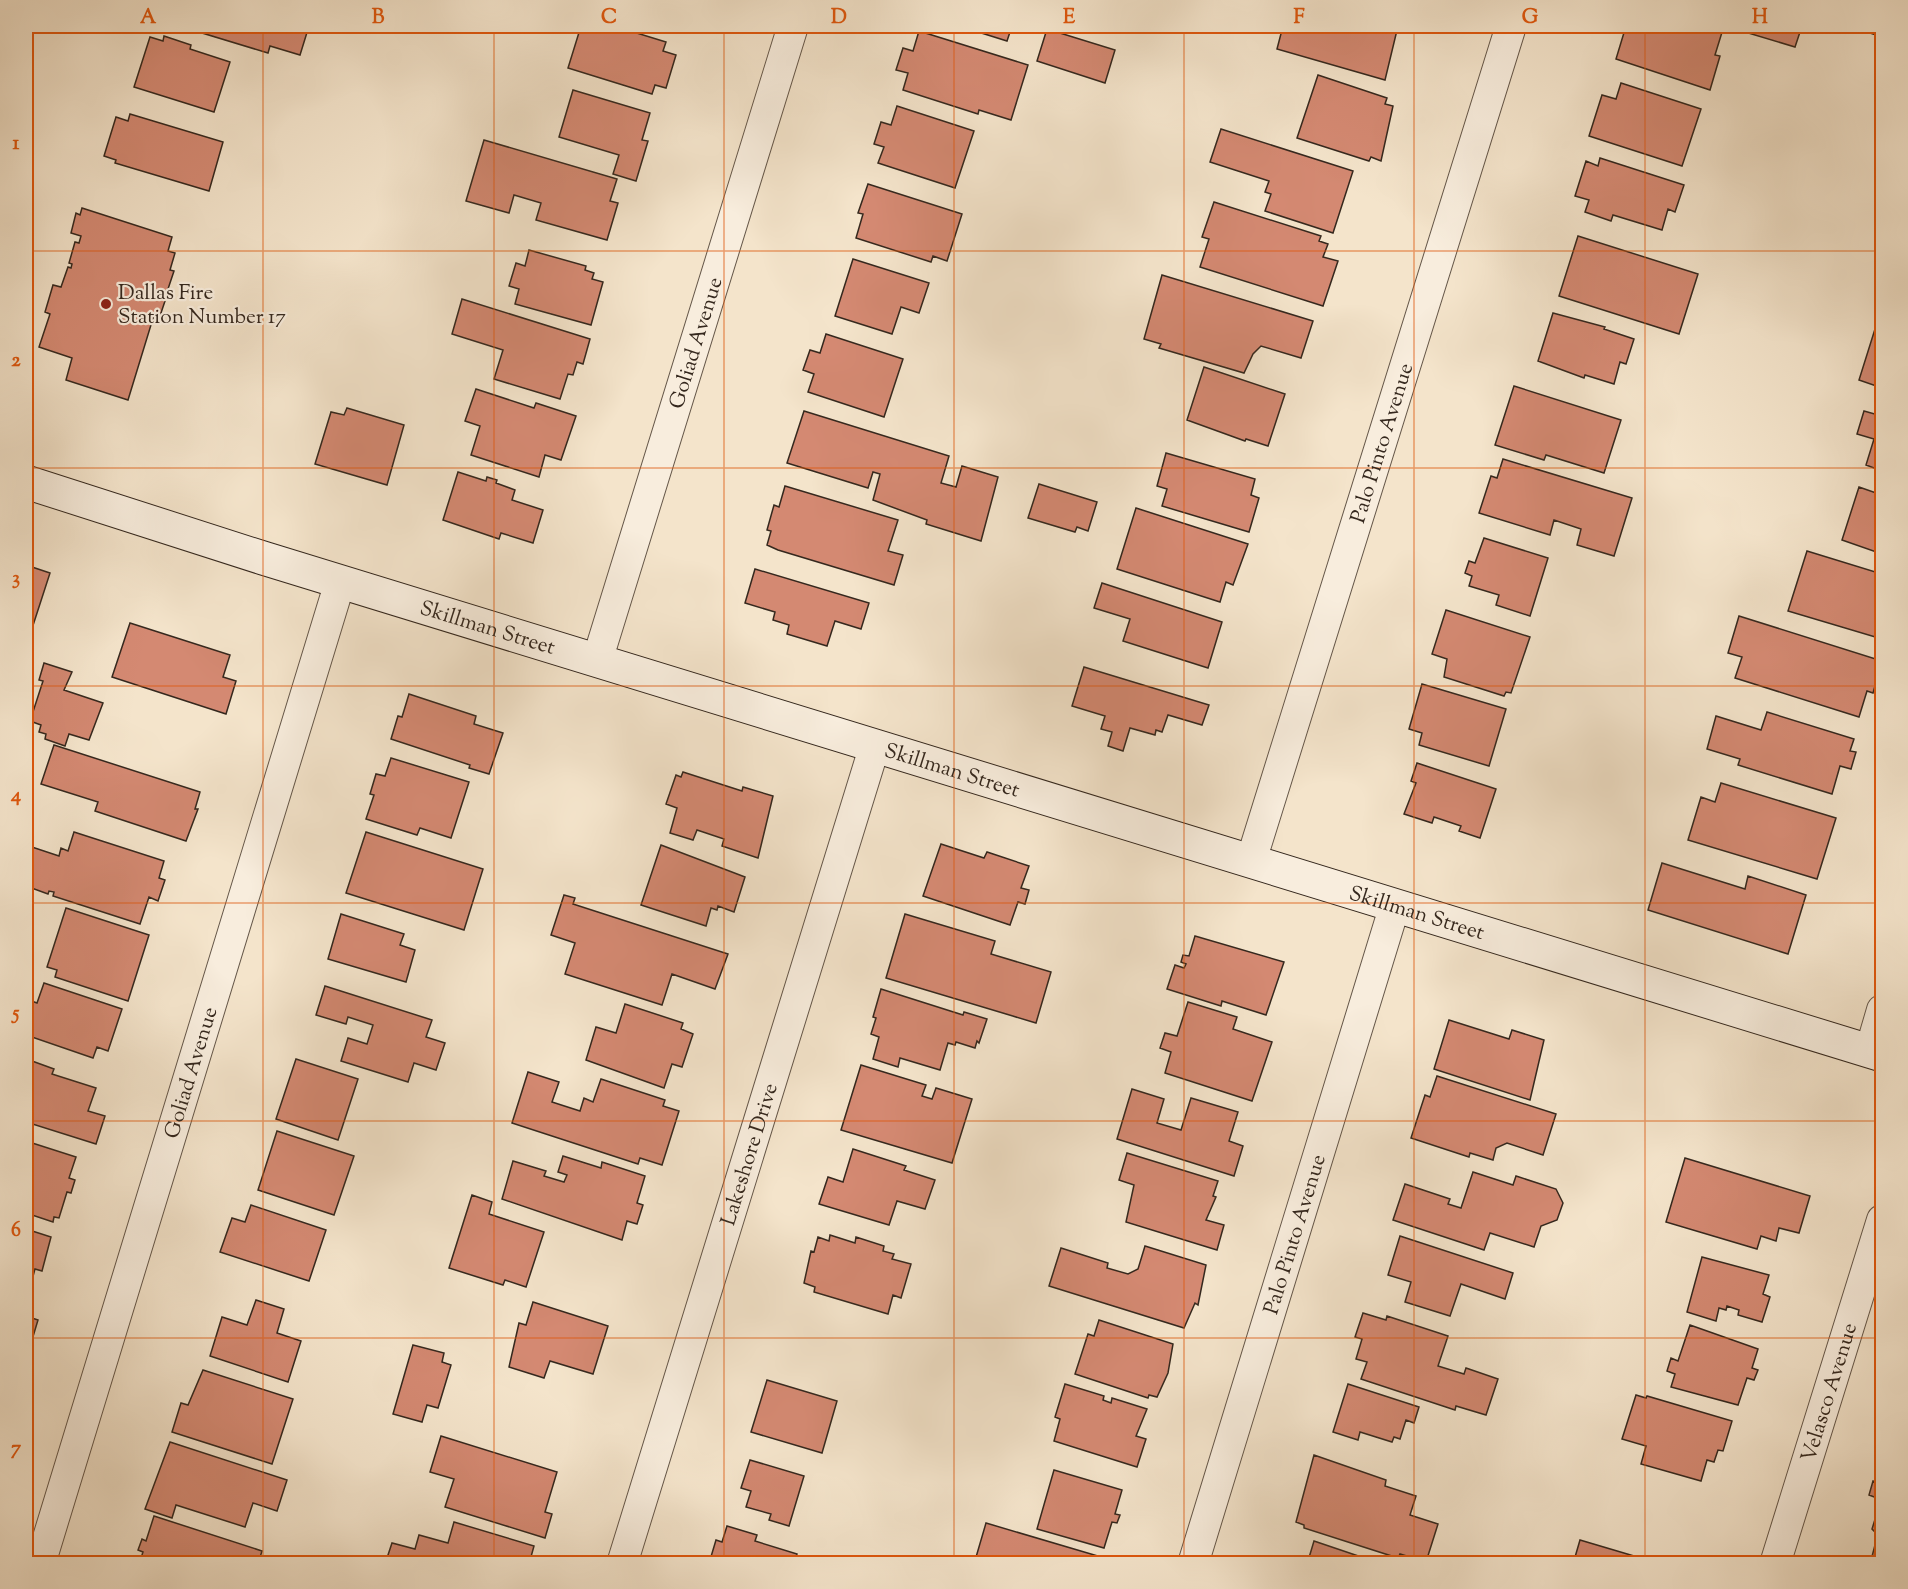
<svg xmlns="http://www.w3.org/2000/svg" width="1908" height="1589" font-family="'Sorts Mill Goudy',serif">
  <rect width="100%" height="100%" fill="#f4e4cb"/>
  <filter id="stains"><feTurbulence type="fractalNoise" baseFrequency=".00333" numOctaves="4"/><feColorMatrix values="0 0 0 0 .2 0 0 0 0 .09 0 0 0 0 .02 0 0 0 .5 -.17"/></filter>
  <radialGradient id="worn" r=".72"><stop offset=".6" stop-color="#630" stop-opacity="0"/><stop offset="1" stop-color="#630" stop-opacity=".3"/></radialGradient>
  <path fill="#d48972" stroke="#35281e" stroke-width="1.5" d="M179,26H309L300,55L270,46L268,53Z
    M581,26H614L666,42L663,51L676,55L666,88L655,85L652,94L568,68Z
    M959,26H1012L1007,41Z
    M1283,26H1398L1385,80L1277,49Z
    M1626,26H1710L1723,29L1715,55L1720,56L1710,90L1616,59Z
    M1725,26H1802L1795,47Z
    M1872,26H1882V37L1870,33Z
    M1047,29L1115,50L1105,83L1037,61Z
    M919,31L1028,65L1011,120L979,110L978,114L903,90L908,73L896,70L903,48L913,51Z
    M164,36L191,45L190,49L230,62L214,112L134,87L150,37L163,41Z
    M1318,75L1387,98L1385,104L1393,106L1381,161L1371,157L1369,161L1297,138Z
    M1621,83L1701,109L1682,166L1589,136L1602,95L1616,99Z
    M573,90L650,113L642,140L648,141L636,181L613,174L619,155L559,137Z
    M897,106L974,131L955,188L878,163L884,147L874,144L881,122L891,125Z
    M130,114L223,142L209,191L115,163L116,160L104,156L116,117L128,121Z
    M1221,129L1353,171L1333,233L1265,211L1271,194L1265,192L1269,181L1210,162Z
    M484,140L617,179L610,201L618,203L607,240L536,220L541,203L514,195L509,213L466,201Z
    M1600,158L1684,185L1675,212L1668,209L1662,230L1613,215L1611,221L1585,212L1589,200L1575,196L1586,161L1598,166Z
    M868,184L962,214L947,261L933,256L931,262L856,238L863,214L858,213Z
    M1214,202L1321,236L1319,241L1328,244L1323,257L1338,261L1323,306L1200,267L1209,239L1202,237Z
    M82,208L172,237L168,251L175,253L170,270L174,271L167,292L163,290L162,294L167,295L160,316L154,315L128,400L66,380L72,358L39,347L50,314L45,312L53,285L61,287L68,267L71,268L72,264L69,263L75,242L79,243L81,236L71,233L76,213L80,215Z
    M1578,236L1698,274L1679,334L1559,296Z
    M529,250L586,266L585,270L594,273L592,279L603,282L591,325L515,304L519,289L509,286L516,263L525,266Z
    M853,259L929,283L919,313L901,307L892,334L835,316Z
    M1162,275L1313,321L1301,358L1261,346L1253,354L1244,373L1159,348L1161,344L1144,339Z
    M462,299L590,339L583,364L577,362L573,375L568,374L560,399L494,379L503,350L452,334Z
    M1553,313L1605,327L1604,329L1634,339L1626,364L1620,362L1614,384L1585,375L1584,378L1538,361Z
    M1875,329L1882,332V388L1859,380Z
    M826,334L903,359L884,417L808,392L814,374L803,370L810,350L820,353Z
    M1204,367L1285,394L1268,446L1246,439L1245,441L1187,420Z
    M1514,386L1621,420L1604,473L1546,455L1544,460L1495,445Z
    M476,389L534,408L536,403L576,416L561,460L545,455L539,477L471,455L480,426L465,421Z
    M347,408L404,425L387,485L315,464L331,412L344,415Z
    M804,411L949,456L941,483L956,487L962,466L998,477L981,541L926,524L927,520L873,500L880,474L873,472L868,488L787,463Z
    M1864,411L1882,416V471L1866,465L1874,439L1857,434Z
    M1166,453L1255,479L1251,495L1259,498L1249,532L1162,506L1167,489L1157,486Z
    M1503,459L1632,498L1614,556L1577,545L1581,529L1554,520L1550,535L1479,513L1491,476L1497,478Z
    M458,472L486,481L487,477L497,480L496,483L515,490L512,500L543,510L533,543L501,533L499,539L443,520Z
    M1039,484L1097,502L1088,531L1077,527L1075,532L1028,518Z
    M785,486L898,520L888,551L903,555L894,585L778,550L767,545L771,531L767,530L774,505L779,507Z
    M1859,487L1882,495V554L1842,540Z
    M1136,508L1248,544L1233,585L1226,582L1220,602L1117,569Z
    M1484,538L1548,558L1530,616L1496,605L1499,595L1469,586L1472,576L1465,573L1469,561L1475,563Z
    M1807,551L1882,574V639L1788,611Z
    M26,565L50,573L26,647Z
    M755,569L869,603L861,629L835,621L827,646L787,634L789,625L773,620L775,612L745,603Z
    M1102,583L1222,622L1208,668L1123,641L1130,619L1094,608Z
    M1446,610L1530,637L1511,693L1506,692L1504,696L1444,677L1447,659L1432,654Z
    M1739,616L1882,661L1873,693L1867,691L1859,717L1735,678L1742,657L1728,653Z
    M130,623L230,655L223,677L236,681L226,714L112,677Z
    M44,663L72,672L64,690L103,703L89,740L69,734L65,746L45,739L46,734L39,732L41,725L30,721L43,681L39,680Z
    M1084,667L1209,705L1202,725L1168,715L1162,732L1156,730L1155,735L1130,728L1123,751L1108,746L1112,732L1101,729L1105,716L1072,706Z
    M1422,684L1506,709L1489,766L1419,745L1422,733L1409,729Z
    M409,694L476,716L474,724L503,733L489,774L469,768L470,765L391,739L398,716L402,717Z
    M1767,712L1854,739L1850,751L1856,752L1851,769L1840,766L1832,794L1738,765L1740,759L1707,749L1716,716L1761,730Z
    M54,745L200,792L195,809H198L186,841L95,811L98,802L41,784Z
    M391,758L469,782L451,838L420,828L417,835L366,819L374,795L370,794L376,774L385,776Z
    M1417,763L1496,789L1480,838L1459,831L1461,826L1434,817L1432,823L1404,814L1416,783L1411,781Z
    M683,772L742,791L743,787L773,796L758,858L722,846L724,839L697,830L693,840L670,833L677,808L666,804L676,775L681,777Z
    M1721,783L1836,818L1817,879L1688,840L1701,797L1715,802Z
    M74,832L164,861L159,878L165,880L158,901L149,897L140,924L53,896L54,892L49,891L48,894L26,886V845L59,856L61,848L68,851Z
    M366,832L483,869L464,930L346,893Z
    M941,844L984,858L987,852L1029,866L1021,888L1029,890L1025,904L1018,902L1010,925L923,896Z
    M661,845L745,877L734,912L718,906L717,910L711,908L706,926L641,905Z
    M1662,863L1745,889L1748,876L1806,895L1788,954L1648,910Z
    M564,895L575,898L573,904L728,954L715,989L672,974L662,1005L565,974L575,943L551,935Z
    M66,908L149,935L128,1001L55,977L57,970L47,967Z
    M341,914L404,934L400,945L415,950L406,982L328,959Z
    M905,914L995,941L991,954L1051,972L1036,1023L886,978Z
    M1195,936L1284,962L1266,1015L1222,1001L1221,1006L1167,989L1175,965L1184,968L1186,964L1181,962L1183,955L1189,956Z
    M44,983L122,1009L108,1051L97,1047L93,1058L26,1035V999L37,1003Z
    M325,986L432,1020L426,1037L445,1043L436,1070L414,1063L408,1082L341,1061L348,1038L367,1044L373,1025L348,1017L346,1024L316,1015Z
    M881,989L963,1015L964,1012L987,1019L979,1043L977,1041L975,1048L956,1042L955,1045L948,1043L940,1070L900,1058L898,1067L873,1059L879,1037L871,1034L876,1018L873,1017Z
    M1188,1002L1237,1017L1233,1029L1272,1042L1252,1101L1165,1073L1171,1052L1160,1048L1165,1033L1177,1036Z
    M625,1004L683,1023L681,1029L693,1034L682,1067L672,1064L664,1088L586,1060L596,1027L616,1033Z
    M1449,1020L1509,1039L1512,1030L1544,1040L1530,1100L1434,1069Z
    M296,1059L358,1079L338,1140L276,1119Z
    M32,1061L54,1069L52,1074L96,1088L88,1111L105,1116L96,1144L26,1122V1065L30,1066Z
    M861,1065L926,1085L922,1096L932,1099L936,1088L972,1099L952,1163L841,1130Z
    M528,1072L559,1082L552,1102L580,1111L584,1098L593,1102L601,1079L665,1100L663,1106L679,1111L662,1165L640,1158L638,1164L512,1123Z
    M1437,1076L1556,1114L1543,1155L1507,1143L1496,1148L1493,1160L1470,1153L1469,1157L1411,1138L1425,1095L1430,1097Z
    M1132,1089L1164,1099L1157,1123L1181,1130L1191,1098L1238,1112L1229,1141L1243,1146L1234,1176L1117,1139Z
    M277,1131L354,1156L334,1215L258,1190Z
    M26,1141L76,1157L69,1178L75,1180L71,1193L67,1192L59,1218L54,1217L53,1222L26,1213Z
    M853,1149L906,1166L904,1170L935,1180L925,1209L897,1201L889,1225L819,1204L828,1177L843,1182Z
    M1127,1153L1218,1181L1213,1196L1216,1197L1206,1220L1224,1225L1217,1250L1126,1222L1134,1185L1119,1180Z
    M563,1156L601,1168L602,1162L645,1176L637,1203L643,1205L637,1224L627,1221L622,1240L502,1199L513,1161L546,1171L544,1176L564,1182L567,1175L558,1172Z
    M1685,1158L1810,1196L1799,1233L1779,1228L1776,1241L1761,1236L1757,1249L1666,1222Z
    M1473,1172L1513,1185L1516,1176L1556,1189L1563,1203L1557,1220L1541,1226L1534,1247L1490,1233L1484,1250L1393,1220L1405,1184L1450,1199L1448,1204L1461,1208Z
    M472,1195L492,1202L489,1214L544,1232L526,1287L505,1280L503,1285L449,1268Z
    M251,1205L326,1230L309,1281L220,1252L232,1218L245,1222Z
    M26,1229L51,1237L42,1271L35,1269L26,1302Z
    M830,1235L855,1243L856,1237L884,1246L883,1251L894,1254L892,1259L911,1264L901,1298L893,1295L888,1314L814,1292L815,1287L804,1283L811,1251L814,1252L818,1237L829,1241Z
    M1400,1236L1513,1273L1505,1299L1461,1284L1450,1316L1405,1302L1411,1282L1388,1275Z
    M1145,1246L1206,1265L1198,1305L1195,1303L1184,1328L1049,1286L1061,1248L1108,1263L1107,1268L1128,1274L1138,1269Z
    M1702,1257L1769,1275L1763,1294L1770,1297L1762,1322L1738,1315L1739,1310L1727,1306L1726,1310L1719,1308L1716,1321L1687,1312Z
    M256,1300L284,1309L277,1333L301,1341L288,1382L210,1356L222,1317L247,1325Z
    M533,1302L608,1326L593,1374L550,1361L544,1378L509,1367L519,1323L526,1325Z
    M1363,1313L1386,1320L1387,1316L1448,1336L1438,1366L1464,1374L1466,1368L1498,1379L1486,1415L1456,1406L1455,1410L1361,1379L1367,1362L1356,1359L1362,1339L1355,1337Z
    M26,1316L38,1320L26,1360Z
    M1099,1320L1173,1344L1168,1373L1157,1397L1149,1395L1148,1398L1075,1374L1088,1334L1094,1336Z
    M1690,1325L1758,1349L1752,1368L1758,1370L1754,1380L1747,1378L1738,1405L1671,1387L1675,1374L1667,1371L1671,1358L1678,1361Z
    M413,1345L444,1353L442,1362L451,1365L438,1408L427,1405L422,1422L393,1414Z
    M203,1370L293,1399L272,1464L172,1432L181,1403L188,1405Z
    M767,1380L837,1401L822,1453L751,1432Z
    M1065,1384L1104,1396L1103,1400L1111,1403L1112,1398L1147,1409L1136,1436L1146,1439L1137,1467L1054,1441L1060,1419L1055,1417Z
    M1348,1384L1419,1407L1414,1423L1406,1420L1400,1439L1394,1437L1392,1442L1360,1432L1358,1440L1333,1432Z
    M1636,1395L1646,1398L1647,1396L1732,1421L1723,1451L1718,1450L1714,1462L1707,1460L1701,1481L1641,1464L1646,1446L1622,1439Z
    M441,1436L557,1472L545,1512L552,1514L545,1538L445,1507L454,1479L430,1472Z
    M170,1442L287,1480L277,1511L253,1503L245,1527L176,1505L172,1518L145,1509Z
    M1314,1455L1386,1480L1385,1486L1416,1496L1410,1515L1438,1524L1426,1562L1400,1554L1398,1558L1304,1528V1525L1296,1522Z
    M750,1460L804,1476L789,1526L769,1520L771,1514L746,1507L751,1491L741,1488Z
    M1054,1470L1122,1490L1115,1514L1120,1515L1117,1523L1112,1522L1104,1548L1037,1529Z
    M1873,1481L1882,1485V1500L1869,1495Z
    M1877,1513L1882,1515V1535L1875,1532L1872,1529Z
    M154,1516L262,1551L258,1564H139L143,1552L138,1550L142,1539L146,1541Z
    M454,1522L534,1546L529,1564H385L392,1543L415,1549L419,1535L448,1543Z
    M986,1523L1108,1559L1107,1564H974Z
    M727,1526L757,1535L755,1541L797,1554L794,1564H716V1562L710,1560L716,1540L722,1542Z
    M1580,1540L1661,1564H1573Z
    M1314,1541L1382,1564H1299L1301,1559L1308,1561Z
    M1875,1545L1882,1548V1564H1870Z"/>
  <g fill="none" stroke-linecap="round" stroke-linejoin="round">
    <defs>
      <g id="street">
        <path id="s1" d="M597,661L793,26"/>
        <path id="s2" d="M1251,861L1511,26"/>
        <path d="M1870,1051L1882,1010"/>
        <path id="s3" d="M40,1564L340,582"/>
        <path id="s4" d="M622,1564L875,745"/>
        <path id="s5" d="M1193,1564L1395,905"/>
        <path id="s6" d="M1775,1564L1882,1220"/>
      </g>
      <g id="secondary">
        <path id="s7" d="M26,482L263,558L1882,1055"/>
      </g>
    </defs>
    <use href="#street" stroke="#655749" stroke-width="32"/>
    <use href="#secondary" stroke="#35281e" stroke-width="35"/>
    <use href="#street" stroke="#f8eddd" stroke-width="30"/>
    <use href="#secondary" stroke="#f8eddd" stroke-width="33"/>
  </g>
  <path fill="none" stroke="#df570d" stroke-width="1.5" stroke-opacity="0.55" d="M263,26V1564M494,26V1564M724,26V1564M954,26V1564M1184,26V1564M1414,26V1564M1645,26V1564M26,251H1882M26,468H1882M26,686H1882M26,903H1882M26,1121H1882M26,1338H1882"/>
  <circle fill="#8f2418" stroke="#f8eddd" stroke-width="2" cx="106" cy="304" r="6"/>
  <g text-anchor="middle" stroke-width="4.5" stroke-linejoin="round" paint-order="stroke">
    <g font-size="21" fill="#35281e" stroke="#f8eddd" text-anchor="start">
      <text x="118" y="299">Dallas Fire<tspan x="118" dy="24">Station Number 17</tspan></text>
    </g>
    <g font-size="21" fill="#35281e" stroke="#f8eddd">
      <text dy="7" stroke="none"><textPath href="#s1" startOffset="333">Goliad Avenue</textPath></text>
      <text dy="7" stroke="none"><textPath href="#s2" startOffset="438">Palo Pinto Avenue</textPath></text>
      <text dy="7" stroke="none"><textPath href="#s7" startOffset="484">Skillman Street</textPath></text>
      <text dy="7" stroke="none"><textPath href="#s7" startOffset="970">Skillman Street</textPath></text>
      <text dy="7" stroke="none"><textPath href="#s7" startOffset="1456">Skillman Street</textPath></text>
      <text dy="7" stroke="none"><textPath href="#s3" startOffset="514">Goliad Avenue</textPath></text>
      <text dy="7" stroke="none"><textPath href="#s4" startOffset="429">Lakeshore Drive</textPath></text>
      <text dy="7" stroke="none"><textPath href="#s5" startOffset="345">Palo Pinto Avenue</textPath></text>
      <text dy="7" stroke="none"><textPath href="#s6" startOffset="180">Velasco Avenue</textPath></text>
    </g>
  </g>
  <rect width="1908" height="1589" fill="none" stroke="#f4e4cb" stroke-width="66"/>
  <rect x="33" y="33" width="1842" height="1523" fill="none" stroke="#df570d" stroke-width="2"/>
  <g font-size="20" text-anchor="middle" font-weight="bold" fill="#df570d">
    <text x="148" y="23">A</text>
    <text x="378" y="23">B</text>
    <text x="609" y="23">C</text>
    <text x="839" y="23">D</text>
    <text x="1069" y="23">E</text>
    <text x="1299" y="23">F</text>
    <text x="1530" y="23">G</text>
    <text x="1760" y="23">H</text>
    <text x="16" y="149">1</text>
    <text x="16" y="366">2</text>
    <text x="16" y="584">3</text>
    <text x="16" y="801">4</text>
    <text x="16" y="1019">5</text>
    <text x="16" y="1236">6</text>
    <text x="16" y="1454">7</text>
  </g>
  <rect width="100%" height="100%" filter="url(#stains)"/>
  <rect width="100%" height="100%" fill="url(#worn)"/>
</svg>
